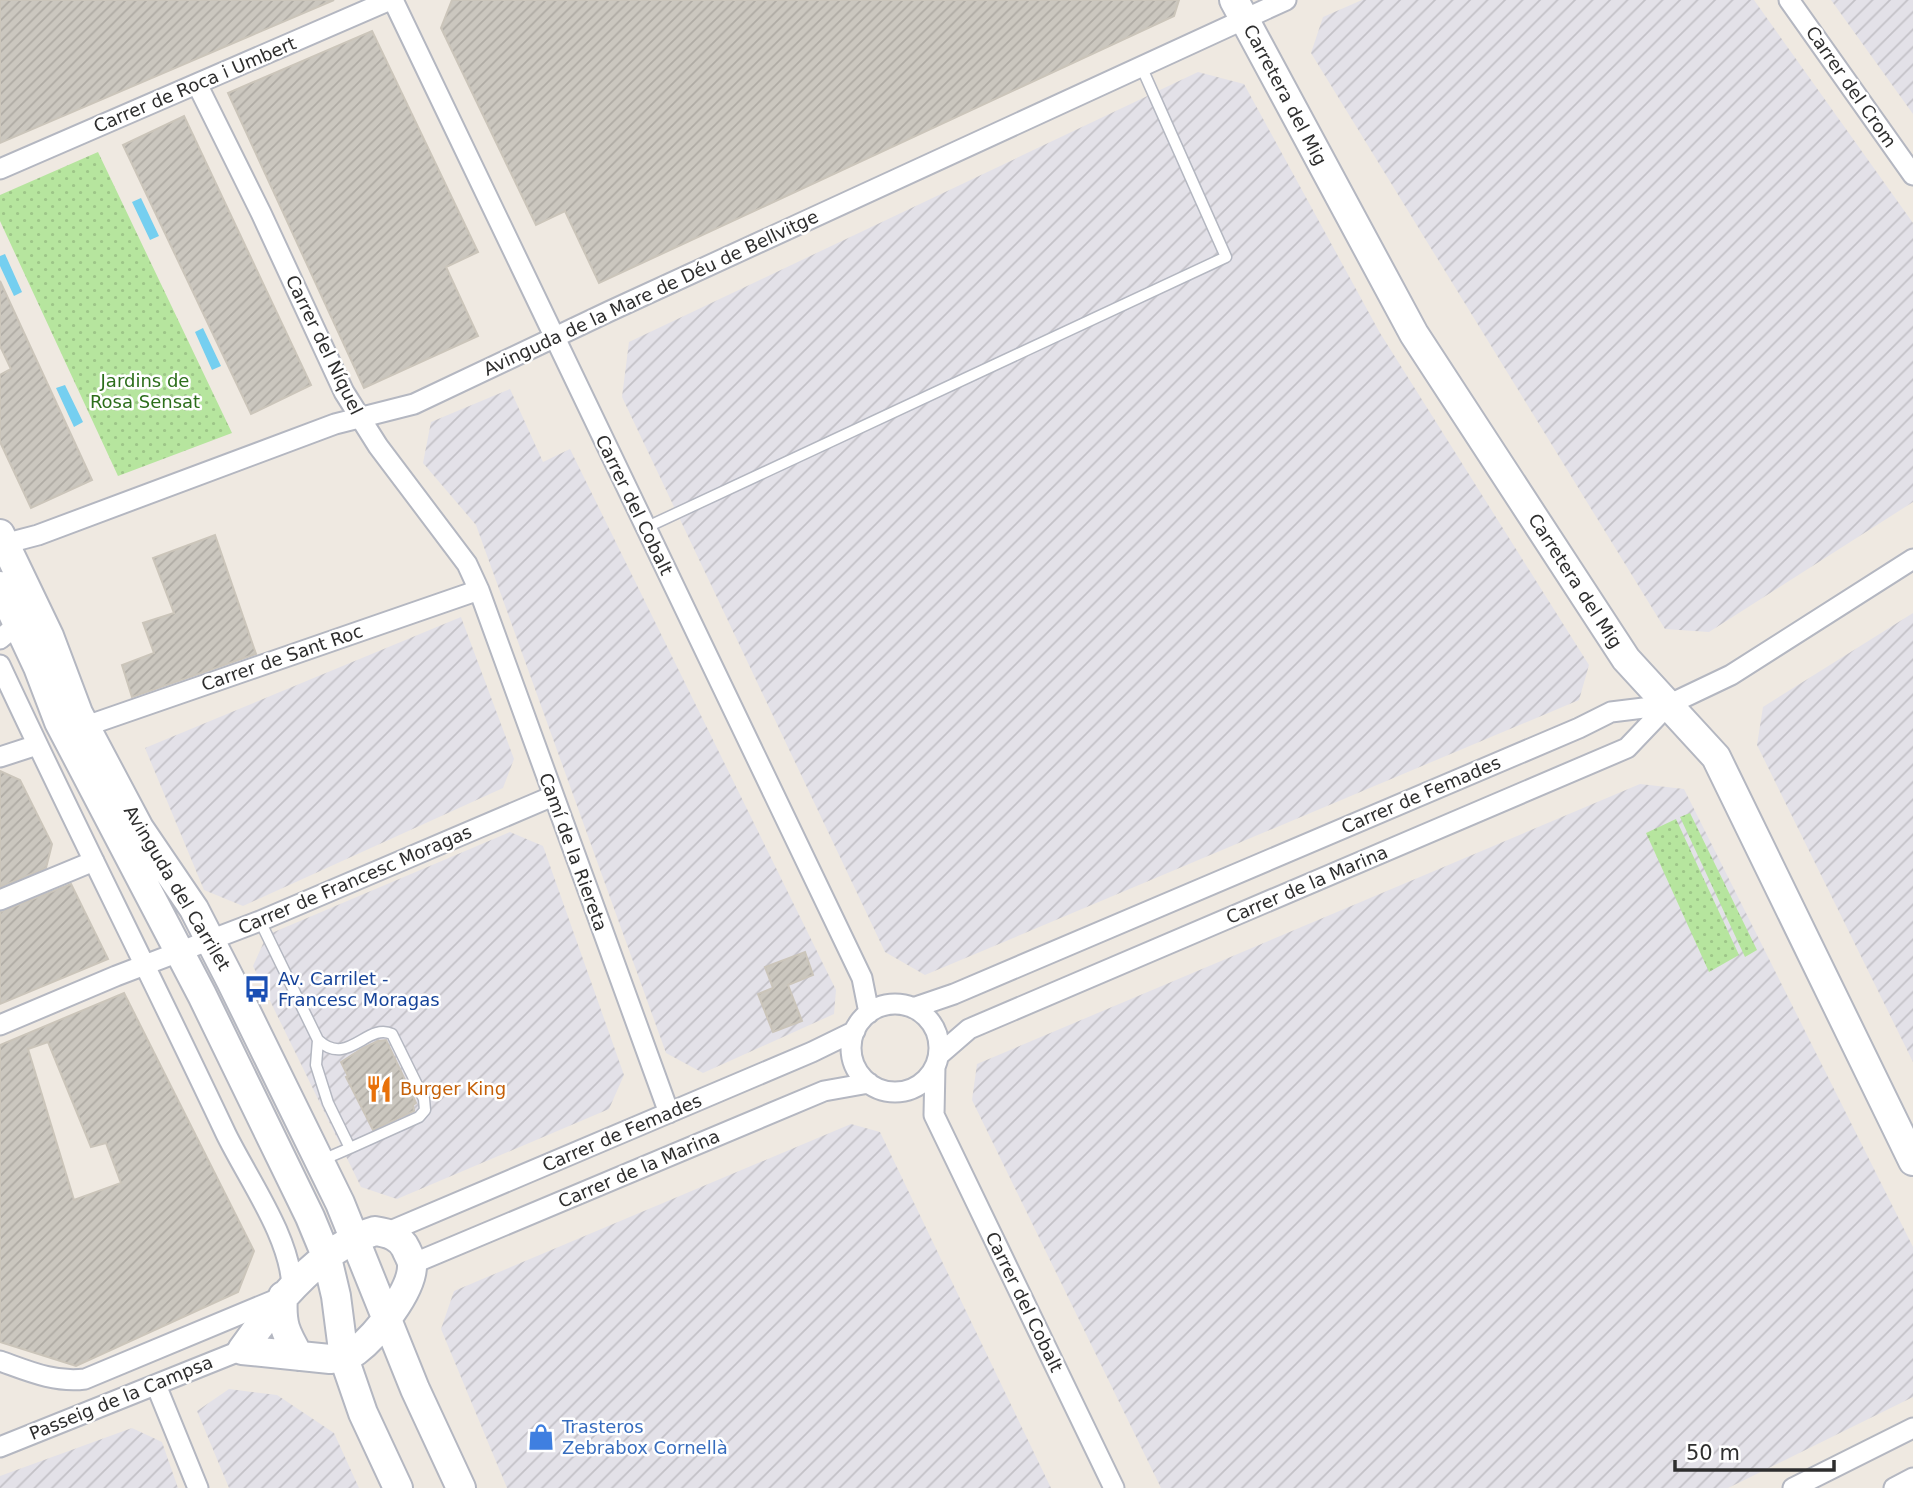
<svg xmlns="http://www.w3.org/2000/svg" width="1913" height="1488" font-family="'DejaVu Sans',sans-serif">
  <defs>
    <pattern id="industrial-furrows" width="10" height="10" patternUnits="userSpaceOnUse" patternTransform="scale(1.75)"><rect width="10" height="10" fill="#e3e1e8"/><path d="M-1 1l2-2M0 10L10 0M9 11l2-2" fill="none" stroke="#c3c1c7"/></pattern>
    <pattern id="grass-dots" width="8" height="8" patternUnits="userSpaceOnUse" patternTransform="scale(1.75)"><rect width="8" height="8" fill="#b6e59e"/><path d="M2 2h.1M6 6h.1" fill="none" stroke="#9dc588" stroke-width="1.8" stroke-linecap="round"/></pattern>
    <pattern id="building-hatch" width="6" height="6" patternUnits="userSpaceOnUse" patternTransform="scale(1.75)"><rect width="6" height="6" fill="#cbc7bf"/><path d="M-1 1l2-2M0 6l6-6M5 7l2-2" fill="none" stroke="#afaba4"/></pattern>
  </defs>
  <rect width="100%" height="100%" fill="#efe9e1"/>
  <path fill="url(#industrial-furrows)" d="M1362,0H1754L1913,223V502L1709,632L1665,629L1311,53L1323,17Z
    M1831,0H1913V114Z
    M1198,72L1244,84L1380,333L1589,665L1579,700L925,975L885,952L622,397L629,342Z
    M510,389L543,462L570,449L836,990L834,1014L703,1073L666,1053L476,525L423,463L431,422Z
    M1913,613V1062L1757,745L1763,707Z
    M461,617L514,759L503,788L243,906L204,890L145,748Z
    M1640,784L1684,789L1913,1247V1397L1728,1488H1161L972,1100L977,1064Z
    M510,832L543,846L624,1075L609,1109L397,1199L361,1187L253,966L267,935Z
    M851,1124L880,1132L1051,1488H507L441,1329L454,1291Z
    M229,1389L277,1395L334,1433L359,1488H229L197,1411Z
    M132,1428L162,1442L178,1488H0V1476Z"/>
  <path fill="url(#grass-dots)" d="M98,152L232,433L118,476L0,221V195Z
    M1690,813L1757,950L1745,957L1680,817Z
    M1676,819L1739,955L1709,972L1646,833Z"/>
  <path fill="#75cff0" d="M141,198L159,236L150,240L132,202Z
    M5,254L22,292L14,296L0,266V256Z
    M203,328L221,366L212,370L195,332Z
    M65,385L83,422L74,427L56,388Z"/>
  <path fill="url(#building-hatch)" stroke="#cbc5ba" stroke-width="2" fill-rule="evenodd" d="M0,0H334L0,143Z
    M452,0H1179L1174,16L599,283L565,211L536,225L441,28Z
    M372,31L478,252L446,267L478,336L364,388L228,93Z
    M184,116L311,385L251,414L123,145Z
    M0,281L92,480L31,508L0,442V375L11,369L0,346Z
    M215,535L256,654L132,697L122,665L154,653L143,623L174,613L153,558Z
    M0,771L20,780L52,844L46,868L0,887Z
    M71,884L108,959L0,1004V912Z
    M805,952L813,975L788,985L802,1021L773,1032L758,994L773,988L765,967Z
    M124,993L254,1251L238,1292L76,1366L0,1342V1045ZM48,1042L91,1147L106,1143L121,1183L74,1200L28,1049Z
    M386,1040L416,1103L413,1105L414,1111L373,1130L346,1077L348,1076L341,1062L363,1048L378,1041Z"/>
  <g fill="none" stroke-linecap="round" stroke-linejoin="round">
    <defs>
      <path id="lane" d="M645,528L1226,257L1141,66
        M260,921L318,1040L316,1065L328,1103L350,1148L320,1161
        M318,1040C348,1068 367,1022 392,1034L424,1099L425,1110L419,1117L350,1148"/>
      <path id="street" d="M393,0L862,978L869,1013
        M1789,0L1913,175
        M197,84L261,213L344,392L378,446L467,564L479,590L669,1113
        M0,169L390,0
        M0,545L38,535L335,424L414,404L610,311L1286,0
        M0,639L18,624
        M0,665C73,822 152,977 226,1134C248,1179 291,1238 292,1288
        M86,726L479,590
        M0,757L37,745
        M0,900L94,861
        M851 1048a44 44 0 1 1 88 0a44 44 0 1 1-88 0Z
        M913,1008L954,994L1579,728L1611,712L1668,705L1731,675L1913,559
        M0,1025L116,976L260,921L553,796
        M939,1055L969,1029L1627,748L1668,705
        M935,1066L934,1115L1114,1488
        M388,1232L812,1052L855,1031
        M412,1264L824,1091L869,1083
        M0,1361C28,1371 55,1383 85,1379L282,1297
        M156,1385L198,1488
        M0,1447L242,1350
        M1793,1488L1913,1428
        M1894,1488L1913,1478"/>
      <path id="secondary" d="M1234,0L1414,334L1626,659L1716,757L1913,1161
        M0,534L49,636L78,713L139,828L194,909L231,981L340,1203L415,1389L461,1488
        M0,586L38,667L59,722L202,995L310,1217L327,1258L336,1296L344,1358L363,1413L398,1488
        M375,1231C388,1233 400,1236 406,1249C408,1254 412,1260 412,1265C413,1290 376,1336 356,1351C348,1357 340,1358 330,1359L242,1350C273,1306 322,1246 375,1231Z
        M283,1296C281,1324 285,1332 299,1356"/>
    </defs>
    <use href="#lane" stroke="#b4b7c1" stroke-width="13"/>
    <use href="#street" stroke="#b4b7c1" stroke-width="23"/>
    <use href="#secondary" stroke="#b4b7c1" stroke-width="32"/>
    <use href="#lane" stroke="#fff" stroke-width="10"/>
    <use href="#street" stroke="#fff" stroke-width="19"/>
    <use href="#secondary" stroke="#fff" stroke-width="28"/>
  </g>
  <defs>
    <symbol id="bus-bare" viewBox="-9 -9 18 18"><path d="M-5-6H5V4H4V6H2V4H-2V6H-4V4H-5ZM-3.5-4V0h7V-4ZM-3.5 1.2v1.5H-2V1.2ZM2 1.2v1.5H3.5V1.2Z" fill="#1a4fb4" stroke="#fff" stroke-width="2.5" paint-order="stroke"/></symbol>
    <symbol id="restaurant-bare" viewBox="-9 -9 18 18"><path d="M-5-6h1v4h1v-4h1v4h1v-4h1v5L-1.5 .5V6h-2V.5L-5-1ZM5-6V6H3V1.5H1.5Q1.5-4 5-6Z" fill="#e8710a" stroke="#fff" stroke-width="2.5" paint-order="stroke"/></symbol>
    <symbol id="shop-bare" viewBox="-9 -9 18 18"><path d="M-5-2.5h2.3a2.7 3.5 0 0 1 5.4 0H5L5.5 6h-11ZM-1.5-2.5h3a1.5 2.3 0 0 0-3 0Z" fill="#3f7fe0" stroke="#fff" stroke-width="2.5" paint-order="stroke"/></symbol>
  </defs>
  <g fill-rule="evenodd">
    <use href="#bus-bare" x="238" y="970" width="38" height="38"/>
    <use href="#restaurant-bare" x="360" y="1070" width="38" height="38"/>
    <use href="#shop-bare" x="522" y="1418" width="38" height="38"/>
  </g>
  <g text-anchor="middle" stroke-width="5" stroke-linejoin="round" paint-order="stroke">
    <g font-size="18" fill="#2e2e2e" stroke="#fff">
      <text transform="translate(195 85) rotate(-23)" y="6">Carrer de Roca i Umbert</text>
      <text transform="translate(1851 87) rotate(55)" y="6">Carrer del Crom</text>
      <text transform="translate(1285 95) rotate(62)" y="6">Carretera del Mig</text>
      <text transform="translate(651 293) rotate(-25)" y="6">Avinguda de la Mare de Déu de Bellvitge</text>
      <text transform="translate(324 345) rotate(64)" y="6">Carrer del Níquel</text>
      <text transform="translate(634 505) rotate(64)" y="6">Carrer del Cobalt</text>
      <text transform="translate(1575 581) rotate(57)" y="6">Carretera del Mig</text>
      <text transform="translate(282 658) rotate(-19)" y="6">Carrer de Sant Roc</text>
      <text transform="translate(1421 795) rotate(-23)" y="6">Carrer de Femades</text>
      <text transform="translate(573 852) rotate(70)" y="6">Camí de la Riereta</text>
      <text transform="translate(355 880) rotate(-23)" y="6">Carrer de Francesc Moragas</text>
      <text transform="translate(1307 885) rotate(-23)" y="6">Carrer de la Marina</text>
      <text transform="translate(177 888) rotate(59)" y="6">Avinguda del Carrilet</text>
      <text transform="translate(622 1133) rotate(-23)" y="6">Carrer de Femades</text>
      <text transform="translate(639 1169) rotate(-23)" y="6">Carrer de la Marina</text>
      <text transform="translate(1024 1302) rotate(64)" y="6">Carrer del Cobalt</text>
      <text transform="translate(121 1398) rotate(-22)" y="6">Passeig de la Campsa</text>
    </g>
    <g font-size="18" fill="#2c6e1b" stroke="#fff">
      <text x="145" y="387">Jardins de<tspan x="145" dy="21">Rosa Sensat</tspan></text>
    </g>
    <g font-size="18" fill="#164399" stroke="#fff" text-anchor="start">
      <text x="278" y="985">Av. Carrilet -<tspan x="278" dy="21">Francesc Moragas</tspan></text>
    </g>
    <g font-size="18" fill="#c56008" stroke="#fff" text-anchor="start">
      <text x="400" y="1095">Burger King</text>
    </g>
    <g font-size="18" fill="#366cbe" stroke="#fff" text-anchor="start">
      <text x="562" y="1433">Trasteros<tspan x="562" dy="21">Zebrabox Cornellà</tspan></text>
    </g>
  </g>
  <path d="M1675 1460v10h159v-10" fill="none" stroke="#2e2e2e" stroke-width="3.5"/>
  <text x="1686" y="1460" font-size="21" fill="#2e2e2e" stroke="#ffffff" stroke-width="5" paint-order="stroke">50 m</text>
</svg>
